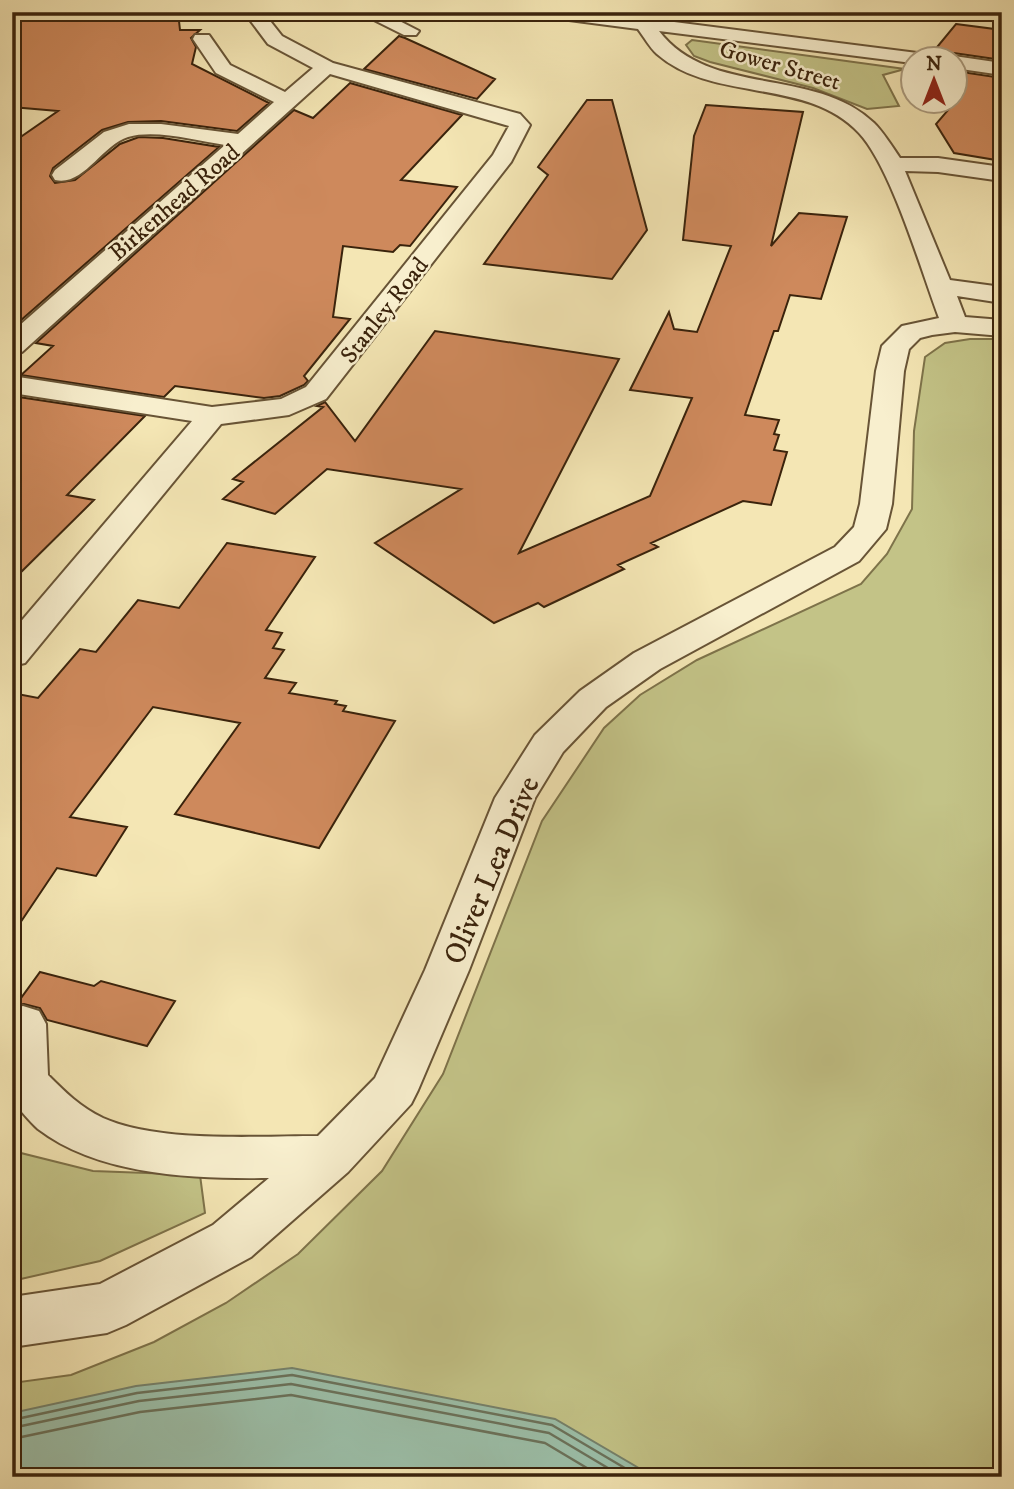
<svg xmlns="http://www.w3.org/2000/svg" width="1014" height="1489" font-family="'IM FELL DW Pica',serif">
  <rect width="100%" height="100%" fill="#f4e6b4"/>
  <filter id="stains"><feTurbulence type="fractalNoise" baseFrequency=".00286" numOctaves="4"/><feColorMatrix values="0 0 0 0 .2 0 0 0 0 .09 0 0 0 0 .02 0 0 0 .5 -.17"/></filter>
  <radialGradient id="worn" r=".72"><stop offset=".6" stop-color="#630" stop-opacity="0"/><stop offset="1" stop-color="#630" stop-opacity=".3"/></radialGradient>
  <path fill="#c3c387" stroke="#7e734a" stroke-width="2" d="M692,40L905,69L883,75L899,106L867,109L813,88L710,62L694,56L686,45Z
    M970,339H1002V1477H12V1383L71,1375L154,1342L226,1303L298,1254L382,1171L443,1074L542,821L604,728L640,695L697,660L861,584L887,554L912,509L914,431L925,357L945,343Z
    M12,1146L17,1152L93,1171L200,1175L205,1213L100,1261L12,1281Z"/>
  <path fill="#9cc0aa" stroke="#75816b" stroke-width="2" d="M292,1368L555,1419L654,1477H12V1413L136,1386Z"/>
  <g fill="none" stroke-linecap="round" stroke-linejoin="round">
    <path stroke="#6b725b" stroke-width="2.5" d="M12,1420L137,1393L292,1375L552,1425L640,1477
      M12,1428L139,1401L291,1384L549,1433L623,1477
      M12,1439L140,1412L291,1395L545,1443L602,1477"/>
  </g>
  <path fill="#ce895c" stroke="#3a230c" stroke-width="2" d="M12,12H178L180,30H200L191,38L196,47L192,64L269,103L237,131L161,121L128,122L102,130L53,168L50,176L55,183L75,180L120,144L139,137L163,138L219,147L12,328V143L58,111L12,107Z
    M956,24L1002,30V60L954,53L945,58L941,53L933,52Z
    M399,36L405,38L495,79L477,99L364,69Z
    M955,71L1002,78V161L954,153L936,124L955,102Z
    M350,83L462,115L401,180L457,187L410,246L400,245L393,252L343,246L333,317L350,319L304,376L308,381L304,385L280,396L264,398L175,386L164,397L21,375L53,346L36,343L294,110L313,118Z
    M587,100H612L647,230L612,279L484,264L548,175L538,167Z
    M706,105L803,112L771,246L799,213L847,217L821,299L790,295L778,331H774L745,415L779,420L774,434L779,435L774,450L787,452L771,505L743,501L651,543L658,547L618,565L624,569L544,607L538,603L494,623L375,543L461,489L327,469L275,514L223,499L243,482L233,479L323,407L317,406L325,402L355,441L435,331L619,359L519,553L650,496L692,398L630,390L669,312L674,329L697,332L731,246L683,240L694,136Z
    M12,396L145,416L67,495L94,500L12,581Z
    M227,543L315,557L266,630L282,633L273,648L284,650L265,678L296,683L289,693L337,701L335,704L346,706L343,711L395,721L319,848L175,814L240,723L153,707L70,817L127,827L96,876L57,868L12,935V693L38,698L80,649L96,652L138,600L179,608Z
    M40,972L94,986L101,981L175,1001L147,1046L47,1020L40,1008L24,1004L16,1005Z"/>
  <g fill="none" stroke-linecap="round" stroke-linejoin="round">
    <defs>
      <path id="minor" d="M244,12H263L282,36L333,63L520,114L530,125L511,162L326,399L289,415L221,424L25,663L12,666V632L192,421L12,393V376L212,407L281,399L306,387L493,155L509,126L330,74L22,352L12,354V332L225,145C197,141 156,129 128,137C102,145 83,187 55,180L52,175L55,170L104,132L129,124H161L238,134L274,102L216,73L193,39L195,35H209L230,65L285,92L313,68L268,44Z
        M358,12H382L419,31L416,35H404Z
        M537,12H592L643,18L941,56L943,60H912V63L659,31C710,98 815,66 874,123C883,132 892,146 900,158H938L1002,167V181L938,172L905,171L950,280L1002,287V303L957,296L965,317L1002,320V336L955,332L932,335L920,338L909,349L904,371L892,504L886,529L859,561L660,669L606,707L563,752L535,798L469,970L418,1090L411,1104L348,1172L251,1257L126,1325L107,1333L12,1347V1297L100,1284L213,1225L269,1178C196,1179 99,1176 38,1129C29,1121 21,1110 12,1101V1009L23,1006L39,1011L46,1024L48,1075C65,1092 80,1107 103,1118C159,1143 257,1136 318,1136L375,1078L425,970L495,798L535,735L580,691L634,653L835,547L854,527L860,504L876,371L882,346L902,326L939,318C921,270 891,167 859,133C807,77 713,103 657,54C650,48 644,37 638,29L546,17Z
        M954,56L1002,63V75L954,68V60H946Z"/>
    </defs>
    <use href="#minor" stroke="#685436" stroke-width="4"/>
    <use href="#minor" fill="#f8efce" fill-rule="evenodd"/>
  </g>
  <g text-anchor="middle" stroke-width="5" stroke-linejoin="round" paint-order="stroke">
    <g font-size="24" fill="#3a230c" stroke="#f8efce">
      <text transform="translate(780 65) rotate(16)" y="8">Gower Street</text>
      <text transform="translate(174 202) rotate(-41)" y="8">Birkenhead Road</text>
      <text transform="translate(384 310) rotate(-52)" y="8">Stanley Road</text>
    </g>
    <g font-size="30" fill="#3a230c" stroke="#f8efce">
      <text transform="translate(491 870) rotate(-67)" y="10">Oliver Lea Drive</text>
    </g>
  </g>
  <rect width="1014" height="1489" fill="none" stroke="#f4e6b4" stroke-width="42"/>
  <rect x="14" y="14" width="986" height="1461" fill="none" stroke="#3a230c" stroke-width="3.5"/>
  <rect x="21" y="21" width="972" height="1447" fill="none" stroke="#3a230c" stroke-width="2"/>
  <g transform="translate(934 80)"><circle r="33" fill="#f8efce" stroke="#ac9d80" stroke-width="2"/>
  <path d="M0-5L12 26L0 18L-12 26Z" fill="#8f2418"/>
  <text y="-10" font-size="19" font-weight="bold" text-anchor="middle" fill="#3a230c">N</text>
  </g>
  <rect width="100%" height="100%" filter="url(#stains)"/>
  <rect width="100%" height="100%" fill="url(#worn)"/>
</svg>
